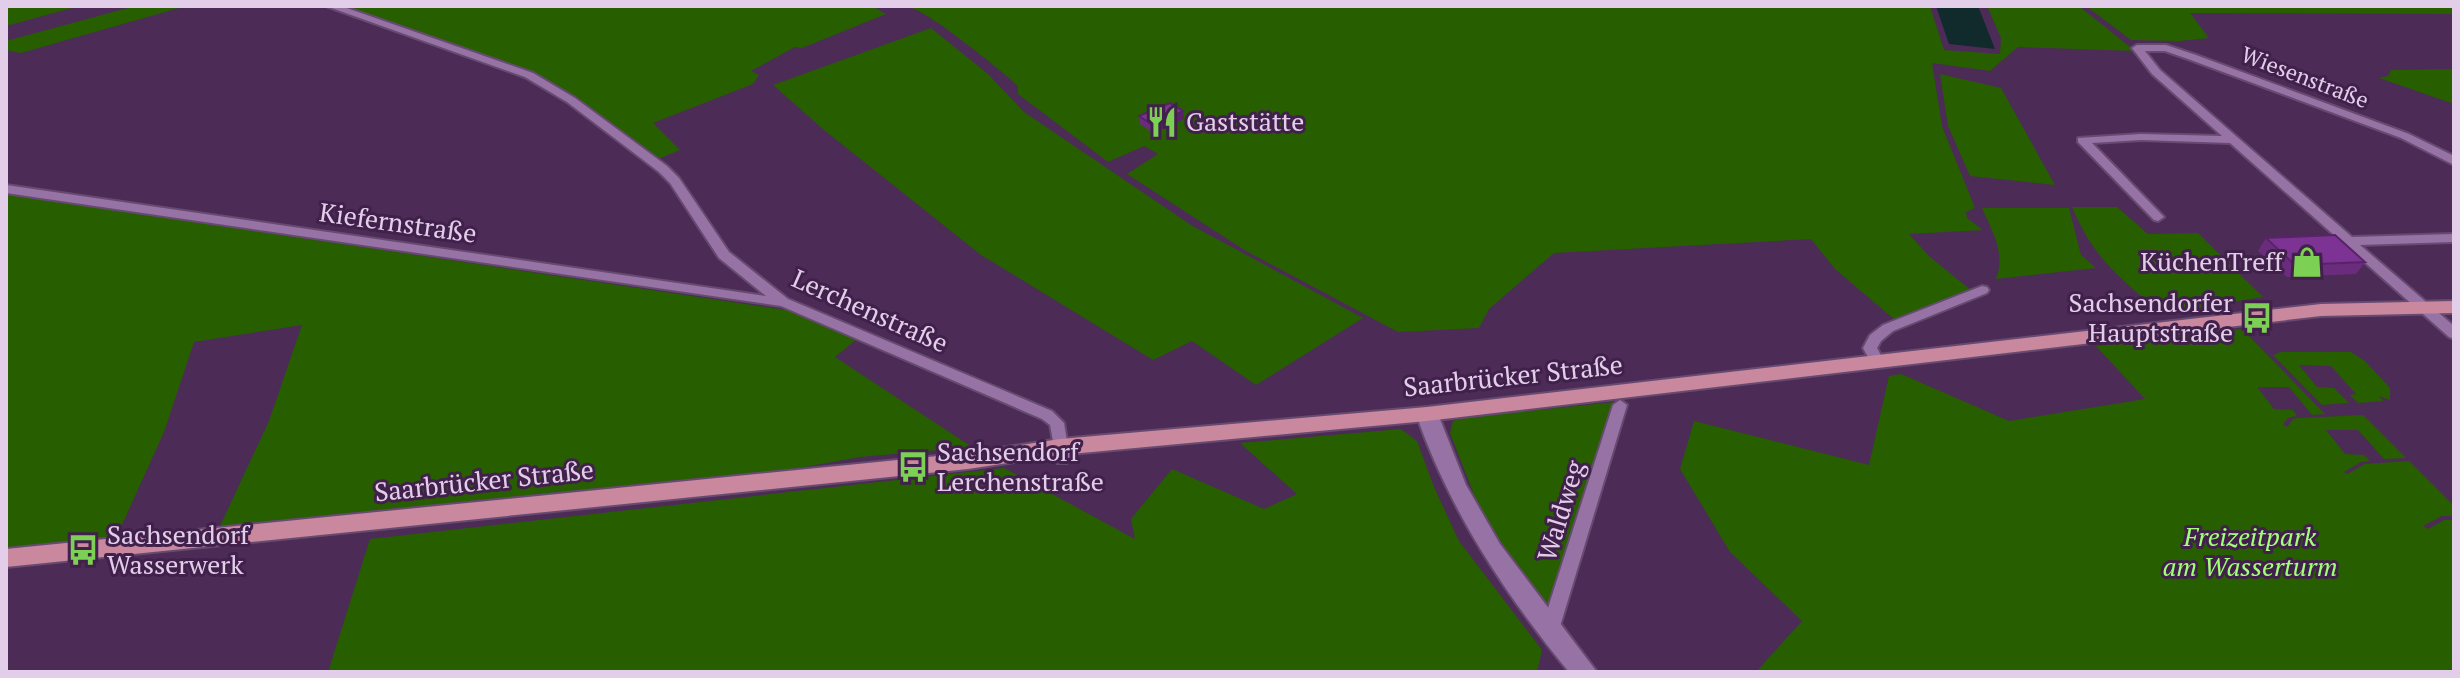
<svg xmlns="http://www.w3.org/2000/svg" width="2460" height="678" font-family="'PT Serif',serif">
  <rect width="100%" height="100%" fill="#4c2b57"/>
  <path fill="#275e00" d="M6,6H79L6,26Z
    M135,6H186L21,53L6,50V41Z
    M339,6H872L886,14L802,48L795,47L751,71L759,75L753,84L653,123L680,150L658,159L562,89L533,74Z
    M884,6H1930L1944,50L2000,54L2001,38L1987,6H2079L2135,51L2018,47L1990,71L1932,63L1942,126L1975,208L1966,212L1967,218L1983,230L1909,234L1930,257L1972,291L1895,320L1835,269L1811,239L1554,253L1489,309L1479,328L1398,332L1246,251L1127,174L1158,154L1144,146L1108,162L1018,94V86C1002,71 928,11 909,7C901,5 893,10 884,6Z
    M2086,6H2454V14L2190,13L2209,38L2179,41L2131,40Z
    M931,28L988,74L1024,112L1191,225L1363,318L1256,385L1192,341L1153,360L981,255L824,130L773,85Z
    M2454,69V104L2379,78L2388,76L2391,70Z
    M1940,74L2001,88L2055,185L1970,176L1948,126Z
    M6,194L786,310L858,338L835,357L972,447L860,457L799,468L220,526L269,421L302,325L194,342L164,432L116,538L6,549Z
    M2072,207H2117L2148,234L2198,233L2263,297L2161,314C2119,276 2095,261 2072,207Z
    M1982,208H2069L2081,255L2096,268L1996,279C2006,253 1992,231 1982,208Z
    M2242,329L2325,414L2312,415L2289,387H2257L2274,409L2293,410L2297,416L2288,418L2283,424L2287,427L2293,419L2299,418L2363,415L2406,458L2384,459L2358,430H2326L2345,454L2364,455L2370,461L2361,462L2344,472L2347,474L2365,464L2409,461L2454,506V516H2442L2423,526L2428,529L2444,520H2454V672H1756L1802,621L1730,552L1680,469L1694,421L1869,465L1889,376L1901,374L2009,421L2145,399L2096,346Z
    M2281,352H2351L2365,361L2390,388V400L2379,396L2383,401L2358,403L2350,395L2356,394L2331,366L2299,365L2317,387L2334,388L2349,403L2322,405L2273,355Z
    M1615,402L1550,609L1509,555L1478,505L1450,433L1453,421L1463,418Z
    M1401,429L1417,441L1434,487L1459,541L1542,650L1537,672H328L370,539L1004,468L1135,539L1131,519L1172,469L1264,509L1297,494L1240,443Z"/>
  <path fill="#112b2c" d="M1936,6H1978L1995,49L1949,44Z"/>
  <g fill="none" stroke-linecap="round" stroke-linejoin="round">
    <defs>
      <path id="minor" d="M326,6H341L533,73L575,98L667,166L679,178L729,252L788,299L1052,411L1064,423L1070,459L1067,463H1057L1050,425L1042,419L781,306L6,193V185L766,296L719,258L670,183L659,172L567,102L525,77Z
        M2137,45H2166L2196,55L2409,134L2454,156V165L2401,138L2188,59L2165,51H2145L2160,70L2352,237L2454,234V242L2360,245L2454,326V339L2449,337L2230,143L2141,140L2092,143L2164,217L2158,221L2154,220L2078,142V138L2141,134L2222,136L2152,74L2132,48Z
        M1982,286L1987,287L1989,290L1987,293L1893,331L1881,341L1877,348L1885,363L1883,366H1873L1863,348L1870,335L1883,325Z
        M1620,400L1627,405L1558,633L1555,638L1549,640L1543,638L1540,633L1613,405Z"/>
      <path id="secondary" d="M1427,407L1435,409L1438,414L1466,485L1500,544L1597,672H1569C1504,593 1450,511 1416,414L1419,409Z"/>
      <path id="primary" d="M2454,301V313L2321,316L1427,421L1060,455L968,469L6,567V549L968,453L1060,439L1427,407L2321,304Z"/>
    </defs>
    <use href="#minor" stroke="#664a70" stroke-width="4"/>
    <use href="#secondary" stroke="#664a70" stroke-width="4"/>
    <use href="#primary" stroke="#664a70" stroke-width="4"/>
    <use href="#minor" fill="#9772a4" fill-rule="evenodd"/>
    <use href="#secondary" fill="#9772a4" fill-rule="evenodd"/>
    <use href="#primary" fill="#c9889e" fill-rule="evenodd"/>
  </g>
  <path fill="#6b2c7e" d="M1139,116L1184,119L1153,133L1140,124Z
    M2266,238L2365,262L2356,274L2287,277L2258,251Z"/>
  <path fill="#572467" d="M1183,111L1184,119L1153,133V125Z"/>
  <path fill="#7c3393" stroke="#572467" stroke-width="2" d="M1170,103L1183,111L1153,125L1139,116Z
    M2335,235L2365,262L2295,265L2266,238Z"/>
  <defs>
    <symbol id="restaurant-bare" viewBox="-9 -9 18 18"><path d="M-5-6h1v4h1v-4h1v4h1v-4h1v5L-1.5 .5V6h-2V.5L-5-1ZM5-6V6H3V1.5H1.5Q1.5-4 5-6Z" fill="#7cd155" stroke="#41214c" stroke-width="2.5" paint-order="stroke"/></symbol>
    <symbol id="shop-bare" viewBox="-9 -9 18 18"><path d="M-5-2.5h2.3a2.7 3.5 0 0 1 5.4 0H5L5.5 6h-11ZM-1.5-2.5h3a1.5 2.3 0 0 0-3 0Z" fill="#7cd155" stroke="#41214c" stroke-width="2.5" paint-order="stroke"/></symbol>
    <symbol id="bus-bare" viewBox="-9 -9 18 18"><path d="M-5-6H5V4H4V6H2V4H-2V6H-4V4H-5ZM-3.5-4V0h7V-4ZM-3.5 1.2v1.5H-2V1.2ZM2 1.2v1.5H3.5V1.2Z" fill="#7cd155" stroke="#41214c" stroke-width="2.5" paint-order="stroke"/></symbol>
  </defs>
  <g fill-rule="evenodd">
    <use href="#restaurant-bare" x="1140" y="100" width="44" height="44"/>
    <use href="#shop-bare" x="2285" y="240" width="44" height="44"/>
    <use href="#bus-bare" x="2235" y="296" width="44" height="44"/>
    <use href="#bus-bare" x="891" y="445" width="44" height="44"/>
    <use href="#bus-bare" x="61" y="528" width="44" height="44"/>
  </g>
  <g text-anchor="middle" stroke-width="6" stroke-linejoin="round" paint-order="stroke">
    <g font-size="22" fill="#e2cee9" stroke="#41214c">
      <text transform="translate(2305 77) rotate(21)" y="8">Wiesenstraße</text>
    </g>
    <g font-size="26" fill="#e2cee9" stroke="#41214c" text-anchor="start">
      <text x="1186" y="131">Gaststätte</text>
      <text x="2283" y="271" text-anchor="end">KüchenTreff</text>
      <text x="2233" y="312" text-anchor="end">Sachsendorfer<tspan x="2233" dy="30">Hauptstraße</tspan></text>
      <text x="937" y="461">Sachsendorf<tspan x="937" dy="30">Lerchenstraße</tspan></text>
      <text x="107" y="544">Sachsendorf<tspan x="107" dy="30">Wasserwerk</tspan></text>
    </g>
    <g font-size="26" fill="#e2cee9" stroke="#41214c">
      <text transform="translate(398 223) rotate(8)" y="9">Kiefernstraße</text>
      <text transform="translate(870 311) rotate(24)" y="9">Lerchenstraße</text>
      <text transform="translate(1513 376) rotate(-6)" y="9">Saarbrücker Straße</text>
      <text transform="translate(484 481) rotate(-6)" y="9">Saarbrücker Straße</text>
      <text transform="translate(1561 511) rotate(-73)" y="9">Waldweg</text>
    </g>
    <g font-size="26" font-style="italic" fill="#a2ff78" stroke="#41214c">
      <text x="2250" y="546">Freizeitpark<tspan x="2250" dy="30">am Wasserturm</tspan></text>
    </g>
  </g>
  <rect width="2460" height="678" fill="none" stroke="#e2cee9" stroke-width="16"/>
</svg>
